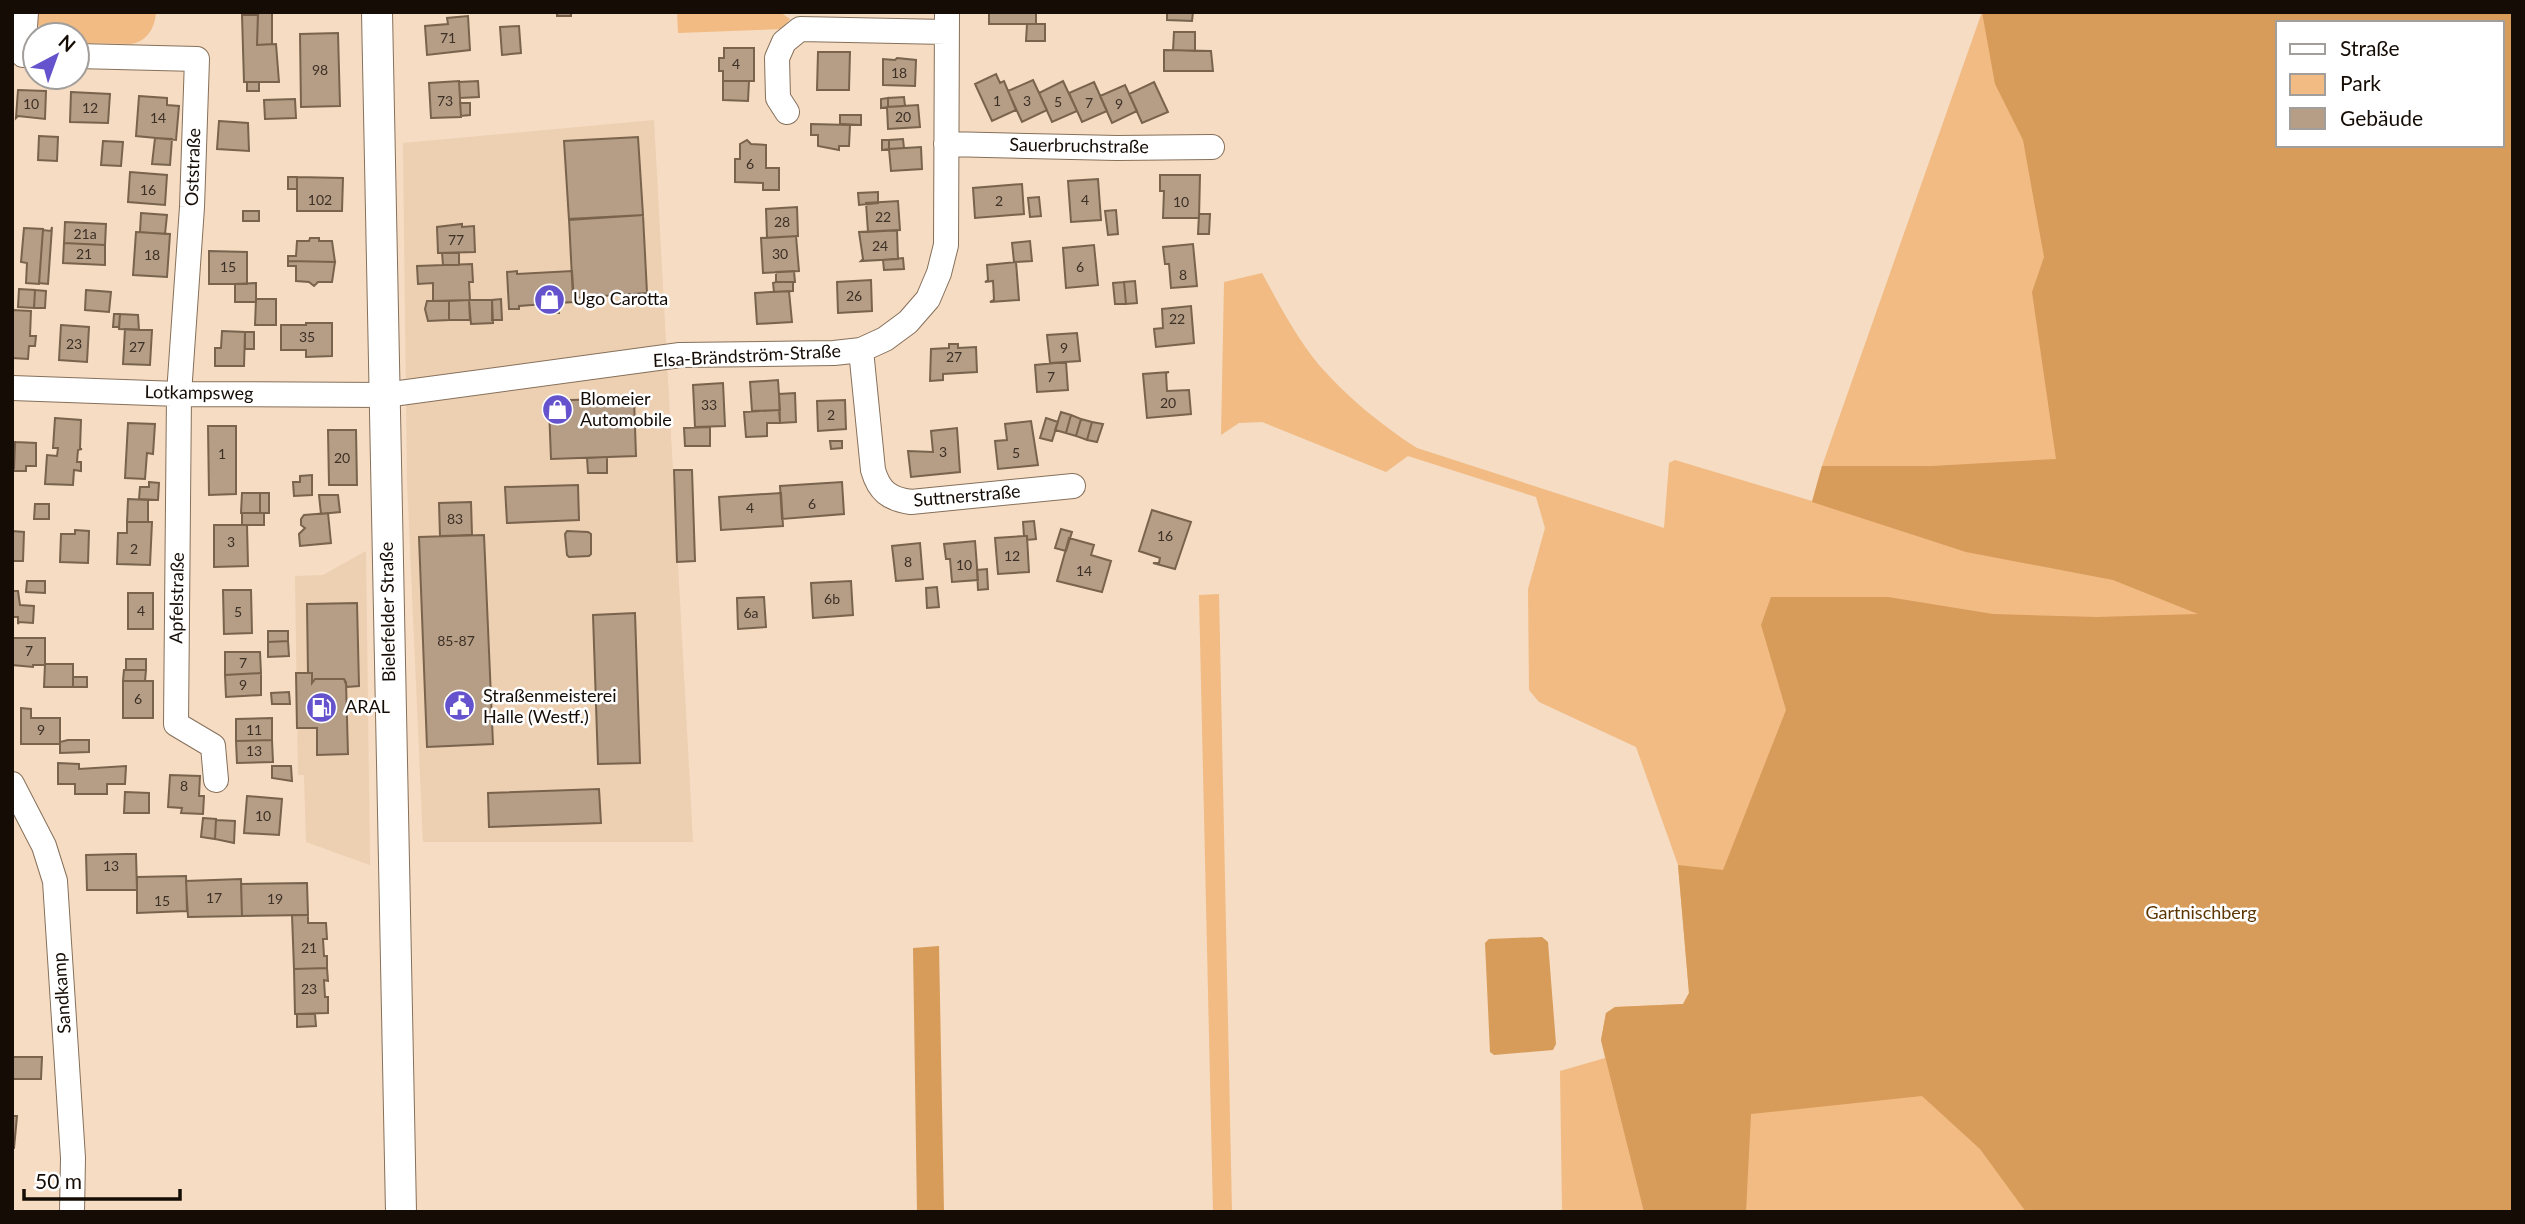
<svg xmlns="http://www.w3.org/2000/svg" width="2525" height="1224" font-family="Lato,sans-serif">
  <rect width="100%" height="100%" fill="#f5dcc3"/>
  <path fill="#edcfb1" d="M654,120L693,842H423L407,480L403,143Z
    M366,551L370,865L306,842L304,775H298L295,576L323,575Z"/>
  <path fill="#f1bb83" fill-rule="evenodd" d="M36,12H156C155,28 147,42 130,44L77,43V35H51L35,23Z
    M677,12H780L790,19L782,29L678,33Z
    M1982,12H2513V1212H1562L1560,1071L1605,1058L1601,1040L1606,1013L1615,1007L1683,1004L1689,993L1678,865L1636,747L1539,702L1529,690L1528,589L1545,528L1536,497L1408,456L1386,472L1262,422L1239,423L1221,435L1224,282L1262,273C1279,304 1296,337 1319,365C1347,397 1381,425 1417,448L1664,528L1669,463L1675,460L1812,501L1822,466ZM2278,23H2502V145H2278Z
    M1219,594L1232,1212H1213L1199,595Z"/>
  <path fill="#d79b5a" fill-rule="evenodd" d="M1982,12H2513V1212H2026L1980,1149L1922,1096L1751,1114L1746,1212H1644L1601,1040L1606,1013L1615,1007L1683,1004L1689,993L1678,865L1723,870L1786,710L1761,625L1771,597H1888L1993,614L2097,617L2198,614L2113,580L1966,552L1812,502L1822,466H1932L2056,459L2032,292L2044,257L2023,140L1995,84ZM2278,23H2502V145H2278Z
    M1542,937L1548,942L1556,1044L1553,1050L1494,1055L1490,1052L1485,943L1489,939Z
    M939,946L944,1212H917L913,948Z"/>
  <path fill="#b59d86" stroke="#79634d" stroke-width="2" d="M258,12H272V44L257,45Z
    M557,12H571V16H557Z
    M989,12H1036V24H989Z
    M1167,12H1193L1192,21L1167,20Z
    M242,15H258L257,45L276,44L279,82H244Z
    M468,16L470,50L427,55L425,26L448,24L447,18Z
    M1027,24H1045V41H1026Z
    M519,26L521,53L502,55L500,27Z
    M1174,32H1195V51L1173,50Z
    M338,33L340,106L301,107L300,34Z
    M724,48H754V81H723V71H719V58H724Z
    M1164,50L1211,51L1213,71H1164Z
    M818,52H850L849,90H817Z
    M897,58L916,60L915,86L883,85V59L895,60Z
    M996,74L1000,83L1004,81L1016,110L992,121L975,84Z
    M1033,80L1047,110L1022,122L1008,91Z
    M459,81L461,117L431,118L429,83Z
    M478,81L479,97L460,98L459,82Z
    M723,81H749L748,101L723,100Z
    M1063,81L1077,111L1052,122L1039,93Z
    M247,82H259V91H247Z
    M1094,82L1107,111L1082,122L1069,93Z
    M1154,82L1168,112L1142,123L1129,94Z
    M1125,85L1137,111L1112,123L1100,96Z
    M18,90L46,91L45,119L18,116L16,118Z
    M71,92L110,94L108,123L70,122Z
    M139,96L167,98V105L179,106L176,140L136,136Z
    M904,97L905,106L888,107V98Z
    M888,98V107L881,108V99Z
    M295,99L296,118L265,119L264,100Z
    M460,103H470V115L461,116Z
    M918,105L920,127L888,129L887,107Z
    M840,115H861V125L840,124Z
    M219,121L248,123L249,151L217,149Z
    M811,124L850,125L849,146H839V150L818,146V135H811Z
    M39,136L58,137L57,161L38,160Z
    M638,137L643,215L569,220L564,141Z
    M155,138L172,139L170,165L152,164Z
    M903,139L904,148L889,149V140Z
    M747,140L751,144L766,145V168H779V190H763V183L735,182V159H740V144Z
    M882,140H889V149L882,150Z
    M103,141L123,142L121,166L101,165Z
    M921,147L922,169L891,171L889,149Z
    M130,172L167,175L165,205L128,202Z
    M1160,175H1200L1199,218H1163L1164,191H1160Z
    M288,177H297V189H288Z
    M297,177L343,178L342,211H297Z
    M1098,179L1101,220L1071,222L1068,181Z
    M1022,184L1024,214L975,218L973,188Z
    M878,192V203L859,205L858,193Z
    M1039,197L1041,216L1030,217L1028,198Z
    M898,201L900,230L868,232L866,203Z
    M797,207L798,236L767,238L766,209Z
    M1116,210L1118,234L1108,235L1105,211Z
    M243,211H259V221H243Z
    M141,213L167,215L165,234L140,232Z
    M1199,214H1210L1209,234H1198Z
    M643,215L647,293L573,298L569,219Z
    M65,222L106,224L105,245L64,243Z
    M462,224V227L474,226L475,252L438,253L437,227Z
    M52,227L48,284L39,283L43,230L51,231Z
    M24,228L43,229L39,284L26,283L27,263L21,262Z
    M897,230L898,259L861,261L863,259L859,232Z
    M136,232L170,234L167,277L133,275Z
    M796,236L799,271L763,273L761,238Z
    M310,238H319V241H332L335,262L288,261V256H296L297,241H309Z
    M1030,241L1032,261L1014,262L1012,243Z
    M64,243L105,245V265L63,263Z
    M1193,244L1197,286L1171,288L1169,264H1165L1163,247Z
    M1094,245L1098,285L1066,288L1063,248Z
    M209,251L247,252V284H209Z
    M442,253H459V265H443Z
    M903,258L904,269L884,270L883,260Z
    M288,261L335,262L332,282H318L314,286L309,282L296,281V266H288Z
    M1016,262L1019,300L990,302L994,300L993,281L985,282L988,280L987,265Z
    M472,264L473,282H469L470,300L433,301V283L418,284L417,266Z
    M517,271V274L572,271L574,302L558,303L559,313H545V304L519,306V309H509L507,272Z
    M794,271L795,282H776V272Z
    M871,280L872,311L838,313L837,282Z
    M1135,281L1137,303L1126,304L1124,282Z
    M776,282H793V291L774,292L773,283Z
    M1124,282L1126,304H1115L1113,283Z
    M256,283V302H235V284Z
    M19,289L35,290L34,308L18,307Z
    M35,290L46,291L45,308H34Z
    M86,290L111,292L109,312L85,310Z
    M789,291L792,322L757,324L755,293Z
    M256,299H276V325H255Z
    M501,299L502,320H492V300Z
    M469,300L470,320H449V301Z
    M469,300H492L493,323L471,324Z
    M427,301H449V320L428,321L425,309Z
    M1191,306L1194,343L1156,347L1154,329L1163,328L1162,309Z
    M12,310L31,311L30,336H36L35,346H29L28,359L12,358Z
    M114,314H120L119,327H113Z
    M120,314L138,315L139,330L119,329Z
    M306,323H332V356L306,357V350H281V325H306Z
    M61,325L89,327L87,362L59,360Z
    M125,329L152,330L150,365L123,364Z
    M222,331L245,332L244,366H215V348H221Z
    M245,332H254V349H245Z
    M1077,333L1080,361L1050,363L1047,335Z
    M949,344H958V348L976,347L977,372L943,374V380L930,381L931,349L949,348Z
    M1066,362L1068,390L1037,392L1035,365Z
    M1169,372L1166,373L1167,391L1189,390L1191,414L1147,418L1143,374Z
    M778,380L780,410L752,411L750,382Z
    M723,383L725,426L695,427L693,385Z
    M795,393L796,422L780,423L779,394Z
    M634,398L636,456L551,459L549,407H571V400Z
    M845,400L846,429L818,431L817,401Z
    M779,410L780,423H767V436L746,437L744,412Z
    M1061,412L1071,415L1066,433L1055,430Z
    M1071,415L1081,419L1076,436L1066,433Z
    M55,418L81,420L80,449H82L78,450L77,462H81V471L74,470L73,485L45,484L47,455L57,456L58,448H53Z
    M1046,418L1058,422L1052,441L1040,438Z
    M1081,419L1092,422L1087,440L1076,436Z
    M1031,421L1038,465L998,469L995,441L1007,440L1005,424Z
    M1092,422L1103,424L1097,442L1087,440Z
    M128,423L155,424L153,454L147,453L145,479L125,478Z
    M208,426H236V494L209,495Z
    M710,427V446H685L684,428Z
    M957,428L960,472L911,477L908,451L933,452L931,431Z
    M328,430H356L357,485H329Z
    M830,441H842V448L831,449Z
    M12,442H15L14,468L12,467Z
    M15,442L36,443V466H26V471H13Z
    M607,457V473H588L587,458Z
    M674,470H692L695,561L677,562Z
    M312,475V495L294,496L293,482H300V476Z
    M149,482L159,483L158,500L139,499L140,487H149Z
    M842,482L844,514L782,519L780,486Z
    M578,485L579,520L507,523L505,487Z
    M242,493H260V513H241Z
    M260,493H269V513H260Z
    M781,493L783,526L721,530L719,497Z
    M319,495H338L340,512L321,514Z
    M128,499L148,500V522H127Z
    M471,502L472,535L440,536L439,503Z
    M35,504H49V519H34Z
    M1152,510L1191,522L1175,569L1153,563H1159L1160,558L1139,551Z
    M242,513H264V525H242Z
    M328,513L331,543L300,546L299,534L305,528L301,525V519L304,515Z
    M1034,521L1036,539L1027,540V536H1024L1023,522Z
    M127,522H152L150,565L117,564L118,533H127Z
    M214,525H247L248,566L214,567Z
    M1061,529L1072,532L1066,551L1055,548Z
    M75,530L89,531L88,563L60,562L61,534H75Z
    M12,531L24,532L23,561H12Z
    M567,531L588,532L591,534V554L589,556L569,557L567,555L565,534Z
    M484,535L493,744L427,747L419,537Z
    M1024,536H1027L1029,572L998,574L995,538Z
    M1069,538L1094,545L1091,555L1111,561L1102,592L1057,581Z
    M975,541L978,580L952,582L950,559H946L944,544Z
    M920,543L923,579L896,581L892,546Z
    M987,569L988,589L978,590L977,570Z
    M27,581H45V593L26,592Z
    M851,581L853,615L813,618L811,583Z
    M937,587L939,607L927,608L926,588Z
    M223,590H251L252,633L224,634Z
    M12,591H18L20,605L34,606L33,623L19,622L18,624V617H12Z
    M128,593H153V629H128Z
    M764,597L766,627L738,629L737,598Z
    M357,603L359,686L347,687L344,679H315L312,683V673H308L307,604Z
    M635,613L640,763L598,764L593,615Z
    M268,631H288V641L268,642Z
    M12,638H45V665H33V667L12,665Z
    M288,641L289,656L268,657V642Z
    M225,652H260L261,673L225,675Z
    M126,659H146V670H126Z
    M45,664H73V687H44Z
    M124,670H146L145,681H123Z
    M261,673V695L226,697L225,675Z
    M296,673H312V683L315,679H344L346,682L348,754L317,755V728H297Z
    M73,677H87V687H73Z
    M123,681H153V718H123Z
    M289,692L290,704H272L271,693Z
    M21,708L31,709V718H60V744H21Z
    M272,718V740L236,741V719Z
    M68,740H89V752L60,753V742Z
    M272,740L273,762L237,763L236,741Z
    M58,763L79,764V769L126,766L125,784H107V794H75V784H58Z
    M272,766H291L292,781L272,778Z
    M170,775L200,776L199,796H204L203,814L181,813L182,808L168,807Z
    M599,789L601,823L489,827L488,793Z
    M125,792L149,793V813H124Z
    M247,796L282,799L279,835L244,833Z
    M203,818L216,819L215,839L201,837Z
    M216,820L235,821L234,843L215,839Z
    M126,854H136L137,890H87L86,855Z
    M186,876L187,911L137,913V877Z
    M241,879L242,916L188,917L186,881Z
    M307,883L308,915L242,916L241,884Z
    M292,915H308V923H326L327,939H323L324,956H327V968L294,969Z
    M327,968L328,981L324,980L325,997H328V1013L295,1014L294,969Z
    M297,1014H315L316,1026L297,1027Z
    M13,1057H42L41,1079H13Z
    M12,1116H17L14,1148H12Z"/>
  <g fill="none" stroke-linecap="round" stroke-linejoin="round">
    <defs>
      <path id="minor" d="M23,55L26,12
        M77,56L197,59L192,207L179,394L176,724L213,746L216,780
        M787,112L778,98L777,58L784,42L800,29L946,32
        M946,144L1117,148L1212,147
        M861,350L873,470C879,491 889,499 911,502L1073,486
        M12,388L179,394L385,395L680,355L834,353L861,350L885,339L908,322L928,299L939,273L946,245L947,12
        M12,784L44,846L55,881L73,1158L72,1212"/>
      <path id="tertiary" d="M377,12L401,1212"/>
    </defs>
    <use href="#minor" stroke="#86705a" stroke-width="26"/>
    <use href="#tertiary" stroke="#86705a" stroke-width="32"/>
    <use href="#minor" stroke="#fff" stroke-width="24"/>
    <use href="#tertiary" stroke="#fff" stroke-width="30"/>
  </g>
  <defs>
    <symbol id="shop-disc" viewBox="-11 -11 22 22"><circle r="9.5" fill="#6453cc" stroke="#fff"/><path d="M-5-2.5h2.3a2.7 3.5 0 0 1 5.4 0H5L5.5 6h-11ZM-1.5-2.5h3a1.5 2.3 0 0 0-3 0Z" fill="#fff"/></symbol>
    <symbol id="civic-disc" viewBox="-11 -11 22 22"><circle r="9.5" fill="#6453cc" stroke="#fff"/><path d="M-.6-6.5H3V-4.5H.6V-3L4-1V1h2V6H-6V1h2V-1L-.6-3ZM-1.2 2.5V6h2.4V2.5Z" fill="#fff"/></symbol>
    <symbol id="fuel-disc" viewBox="-11 -11 22 22"><circle r="9.5" fill="#6453cc" stroke="#fff"/><path d="M-5.5-6h7V0h2V4h1.3V-2.5L3-4.5l.8-.8L6-3V5H2.5V1h-1V6h-7ZM-4.2-4.7v3.2H.2V-4.7Z" fill="#fff"/></symbol>
  </defs>
  <g fill-rule="evenodd">
    <use href="#shop-disc" x="532" y="282" width="35" height="35"/>
    <use href="#shop-disc" x="540" y="392" width="35" height="35"/>
    <use href="#civic-disc" x="442" y="688" width="35" height="35"/>
    <use href="#fuel-disc" x="304" y="690" width="35" height="35"/>
  </g>
  <g text-anchor="middle" stroke-width="5" stroke-linejoin="round" paint-order="stroke">
    <g font-size="14" fill="#3d3025">
      <text x="448" y="43">71</text>
      <text x="736" y="69">4</text>
      <text x="320" y="75">98</text>
      <text x="899" y="78">18</text>
      <text x="445" y="106">73</text>
      <text x="997" y="106">1</text>
      <text x="1027" y="106">3</text>
      <text x="1058" y="107">5</text>
      <text x="1089" y="108">7</text>
      <text x="31" y="109">10</text>
      <text x="1119" y="109">9</text>
      <text x="90" y="113">12</text>
      <text x="903" y="122">20</text>
      <text x="158" y="123">14</text>
      <text x="750" y="169">6</text>
      <text x="148" y="195">16</text>
      <text x="320" y="205">102</text>
      <text x="1085" y="205">4</text>
      <text x="999" y="206">2</text>
      <text x="1181" y="207">10</text>
      <text x="883" y="222">22</text>
      <text x="782" y="227">28</text>
      <text x="85" y="239">21a</text>
      <text x="456" y="245">77</text>
      <text x="880" y="251">24</text>
      <text x="84" y="259">21</text>
      <text x="780" y="259">30</text>
      <text x="152" y="260">18</text>
      <text x="228" y="272">15</text>
      <text x="1080" y="272">6</text>
      <text x="1183" y="280">8</text>
      <text x="854" y="301">26</text>
      <text x="1177" y="324">22</text>
      <text x="307" y="342">35</text>
      <text x="74" y="349">23</text>
      <text x="137" y="352">27</text>
      <text x="1064" y="353">9</text>
      <text x="954" y="362">27</text>
      <text x="1051" y="382">7</text>
      <text x="1168" y="408">20</text>
      <text x="709" y="410">33</text>
      <text x="831" y="420">2</text>
      <text x="943" y="457">3</text>
      <text x="1016" y="458">5</text>
      <text x="222" y="459">1</text>
      <text x="342" y="463">20</text>
      <text x="812" y="509">6</text>
      <text x="750" y="513">4</text>
      <text x="455" y="524">83</text>
      <text x="1165" y="541">16</text>
      <text x="231" y="547">3</text>
      <text x="134" y="554">2</text>
      <text x="1012" y="561">12</text>
      <text x="908" y="567">8</text>
      <text x="964" y="570">10</text>
      <text x="1084" y="576">14</text>
      <text x="832" y="604">6b</text>
      <text x="141" y="616">4</text>
      <text x="238" y="617">5</text>
      <text x="751" y="618">6a</text>
      <text x="456" y="646">85-87</text>
      <text x="29" y="656">7</text>
      <text x="243" y="668">7</text>
      <text x="243" y="690">9</text>
      <text x="138" y="704">6</text>
      <text x="41" y="735">9</text>
      <text x="254" y="735">11</text>
      <text x="254" y="756">13</text>
      <text x="184" y="791">8</text>
      <text x="263" y="821">10</text>
      <text x="111" y="871">13</text>
      <text x="214" y="903">17</text>
      <text x="275" y="904">19</text>
      <text x="162" y="906">15</text>
      <text x="309" y="953">21</text>
      <text x="309" y="994">23</text>
    </g>
    <g font-size="18" fill="#150c05" stroke="#fff">
      <text transform="translate(1079 146) rotate(1)" y="6">Sauerbruchstraße</text>
      <text transform="translate(193 167) rotate(-88)" y="6">Oststraße</text>
      <text transform="translate(747 356) rotate(-3)" y="6">Elsa-Brändström-Straße</text>
      <text transform="translate(199 393) rotate(1)" y="6">Lotkampsweg</text>
      <text transform="translate(967 496) rotate(-5)" y="6">Suttnerstraße</text>
      <text transform="translate(177 598) rotate(-89)" y="6">Apfelstraße</text>
      <text transform="translate(388 612) rotate(-91)" y="6">Bielefelder Straße</text>
      <text transform="translate(62 993) rotate(-94)" y="6">Sandkamp</text>
    </g>
    <g font-size="18" fill="#150c05" stroke="#fff" text-anchor="start">
      <text x="573" y="305">Ugo Carotta</text>
      <text x="580" y="405">Blomeier<tspan x="580" dy="21">Automobile</tspan></text>
      <text x="483" y="702">Straßenmeisterei<tspan x="483" dy="21">Halle (Westf.)</tspan></text>
      <text x="345" y="713">ARAL</text>
    </g>
    <g font-size="18" fill="#5c3500" stroke="#fff">
      <text x="2201" y="919">Gartnischberg</text>
    </g>
  </g>
  <rect width="2525" height="1224" fill="none" stroke="#150c05" stroke-width="28"/>
  <rect x="2276" y="21" width="228" height="126" fill="#ffffff" stroke="#a19e9b" stroke-width="2"/>
  <rect x="2290" y="44" width="35" height="10" fill="#ffffff" stroke="#a19e9b" stroke-width="2"/>
  <text x="2340" y="56" font-size="21" fill="#150c05">Straße</text>
  <rect x="2290" y="74" width="35" height="21" fill="#f1bb83" stroke="#a19e9b" stroke-width="2"/>
  <text x="2340" y="91" font-size="21" fill="#150c05">Park</text>
  <rect x="2290" y="108" width="35" height="21" fill="#b59d86" stroke="#a19e9b" stroke-width="2"/>
  <text x="2340" y="126" font-size="21" fill="#150c05">Gebäude</text>
  <g transform="translate(56 56) rotate(41)"><circle r="33" fill="#ffffff" stroke="#a19e9b" stroke-width="2"/>
  <path d="M0-5L12 26L0 18L-12 26Z" fill="#6453cc"/>
  <text y="-10" font-size="19" font-weight="bold" text-anchor="middle" fill="#150c05">N</text>
  </g>
  <path d="M24 1189v10h156v-10" fill="none" stroke="#150c05" stroke-width="3.5"/>
  <text x="35" y="1189" font-size="21" fill="#150c05" stroke="#ffffff" stroke-width="5" paint-order="stroke">50 m</text>
</svg>
